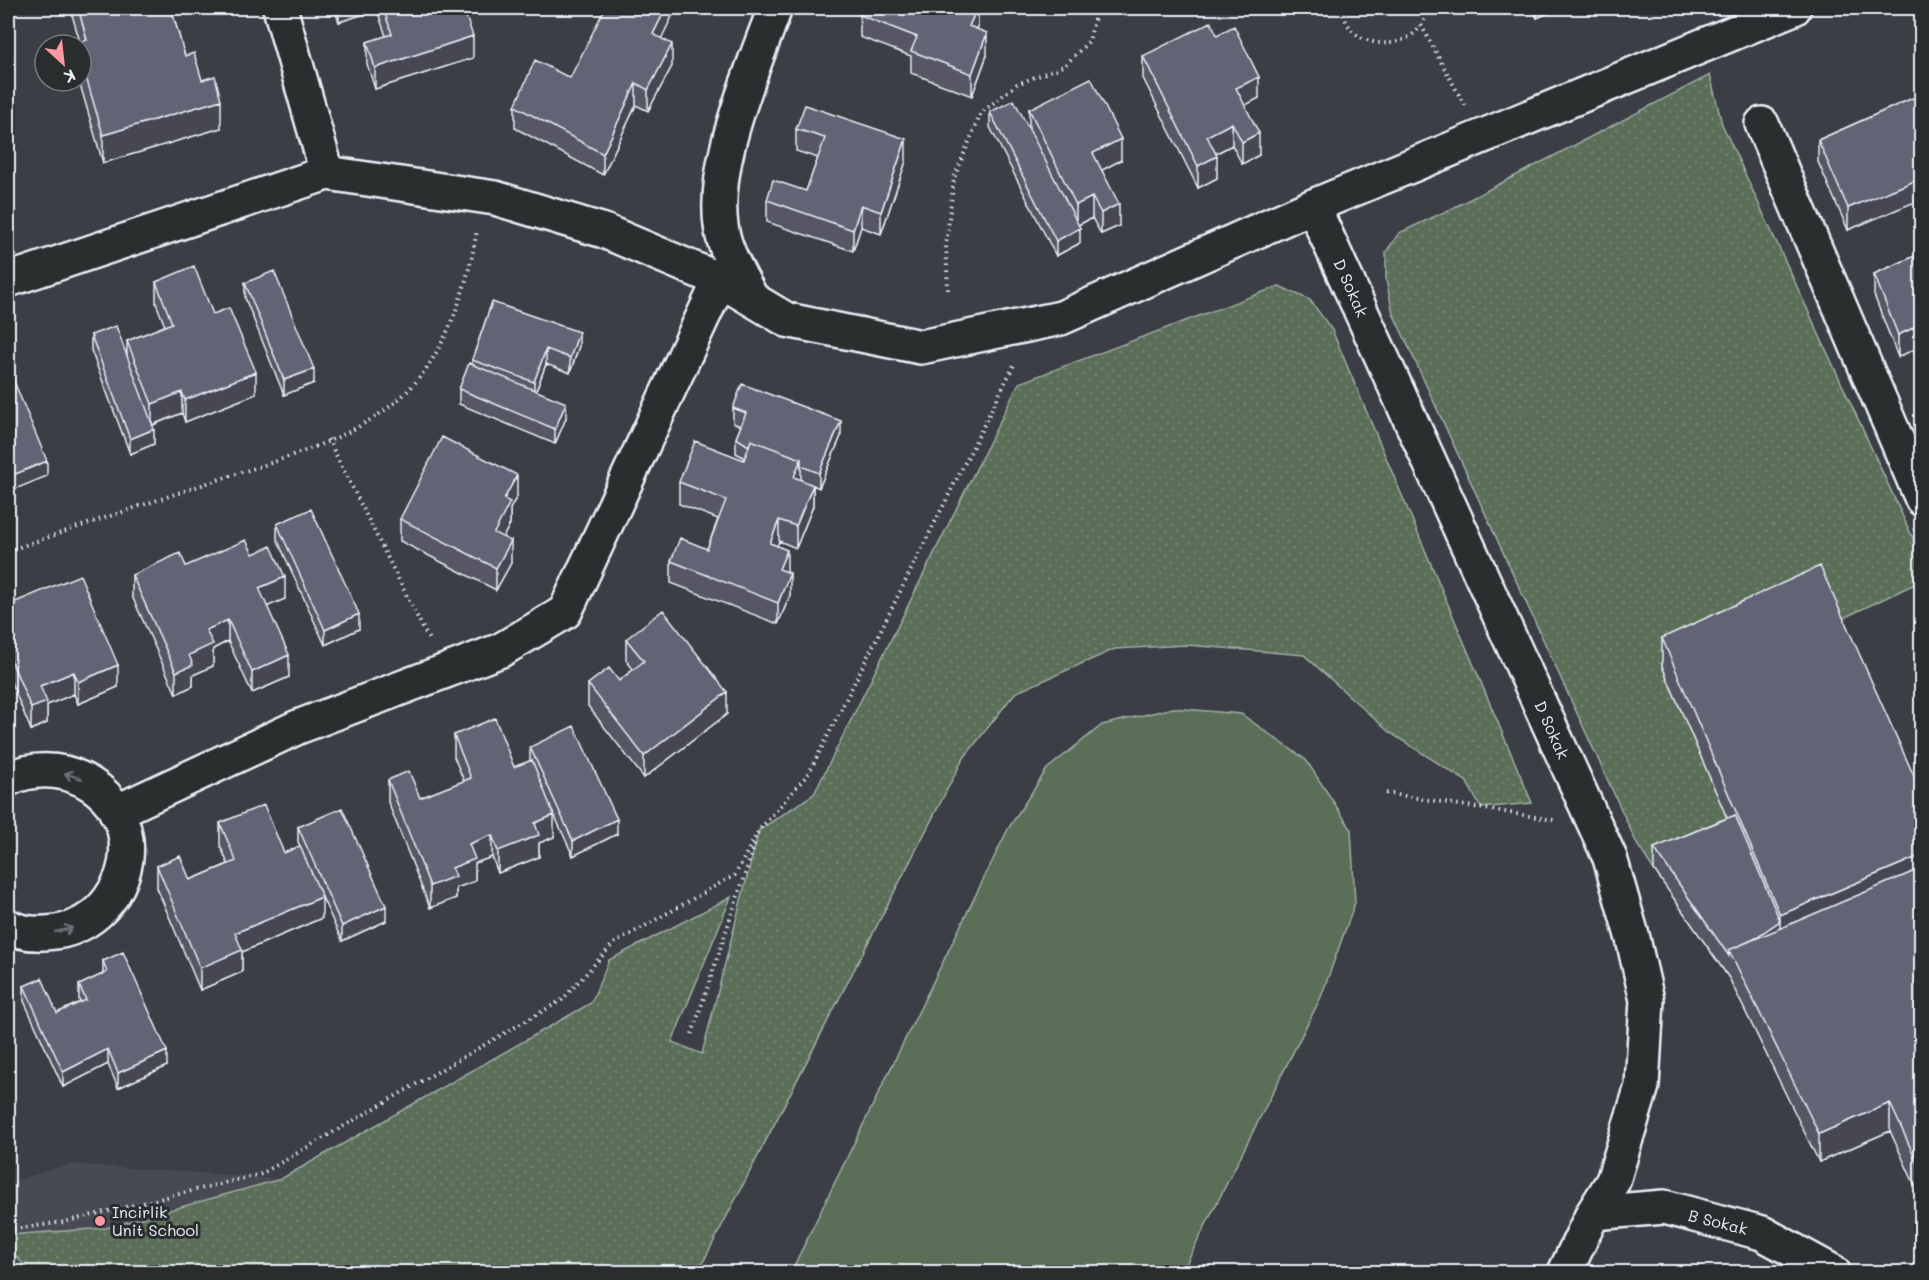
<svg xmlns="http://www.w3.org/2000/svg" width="1929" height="1280" font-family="Mali,sans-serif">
  <defs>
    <pattern id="grass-dots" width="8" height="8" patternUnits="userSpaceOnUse" patternTransform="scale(1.5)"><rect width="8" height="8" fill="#5a6e59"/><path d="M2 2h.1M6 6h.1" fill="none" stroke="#728372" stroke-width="1.8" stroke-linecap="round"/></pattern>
  </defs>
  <rect width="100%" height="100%" fill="#3b3e44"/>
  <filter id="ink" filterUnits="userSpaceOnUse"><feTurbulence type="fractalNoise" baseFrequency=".0167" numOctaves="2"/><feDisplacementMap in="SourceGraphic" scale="12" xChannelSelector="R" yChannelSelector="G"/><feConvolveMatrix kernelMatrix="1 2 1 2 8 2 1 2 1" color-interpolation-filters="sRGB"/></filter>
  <g filter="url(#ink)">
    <path fill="#474953" d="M71,1164L171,1171L281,1179L119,1272H8V1182Z"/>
    <path fill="url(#grass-dots)" stroke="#a1b0a8" stroke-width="1.5" d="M1710,75L1722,124L1922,558L1921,581L1833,623L1662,666L1735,836L1654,870L1638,846L1393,313L1386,280V252L1399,233L1451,209Z
      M1279,286L1310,300L1332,330L1532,803L1481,808L1466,781L1389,732L1304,655L1187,645L1115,649L1015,693L963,759L698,1272H31L8,1248V1235L106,1228L281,1179L591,1003L609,960L731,897L672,1042L702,1054L759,830L814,794L1019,383Z"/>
    <path fill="#5a6e59" stroke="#a1b0a8" stroke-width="1.5" d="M1173,708L1241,714L1306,760L1351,829L1355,903L1321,997L1182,1272H791L1008,829L1047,769L1102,725Z"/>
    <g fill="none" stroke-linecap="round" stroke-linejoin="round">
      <defs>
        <path id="minor" d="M280,8L327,173
          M1762,124L1922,499
          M1313,206L1610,858L1633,939L1647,1000L1642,1086L1613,1181L1593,1213L1565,1272
          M8,280L327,173L495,198L604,231L720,280L787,320L921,347L1061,318L1313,206L1794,8
          M752,299C743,282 732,264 726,246C702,182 753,69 775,8
          M8,779C56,756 119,783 126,840C131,883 99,926 56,932C41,934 21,934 8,926
          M116,812L298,727L501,650L565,612L720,280
          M1593,1213L1664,1207L1762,1233L1833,1272"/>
      </defs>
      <use href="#minor" stroke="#e8f1f8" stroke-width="38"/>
      <path stroke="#e8f1f8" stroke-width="4" stroke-dasharray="1.5 4.5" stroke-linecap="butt" d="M1343,8C1346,55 1423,55 1427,8
        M1421,25L1465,106
        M948,290L946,245L954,178L981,113L1017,84L1064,66L1089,41L1097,8
        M328,439L429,640
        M8,551C72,529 137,507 202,485C270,462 365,440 414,384C450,343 468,283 477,230
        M1386,793L1554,820
        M692,1034L756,841
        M8,1230L64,1222L261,1174L562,1000L613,944L735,875L759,830L809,773L1014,365
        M8,1263L18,1272"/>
      <use href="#minor" stroke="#2a2d2e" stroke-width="33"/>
    </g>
    <path fill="#565665" stroke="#e8f1f8" stroke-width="1.5" d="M70,8H171L185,56L202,80L221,128L103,163L79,81H81V45H76V43L80,42Z
      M334,8H463L473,58L375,89L367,64V42L386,36L377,10L339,22Z
      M676,8L661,38L672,66L648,111L636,105L603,175L515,128V106L570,78Z
      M978,8V26L977,29L987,55L972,96L911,73V56L860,37V15Z
      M1532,8H1555V10L1537,18Z
      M1217,35L1259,98L1245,105L1259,155L1242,164L1232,145L1215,154L1217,178L1198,188L1143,78V56Z
      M1922,94L1848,230L1818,162V140Z
      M1029,109L1121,160L1102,170L1119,226L1101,234L1092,218L1078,225L1080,243L1056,256L990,127V112L1029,129Z
      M796,129L906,161L881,234L861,227L853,251L767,222V200L806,191L818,158L796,151Z
      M1922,253L1898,357L1874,295V274Z
      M156,282L213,314L256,394L185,422L182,413L153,425L154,444L130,454L91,350V335L127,357V341L165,326L156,303Z
      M245,283L314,383L284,395L245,298Z
      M492,302L579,346L570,373L546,364L536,391L566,418L555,444L459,404V389L472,364V360Z
      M733,408L841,436L819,488L813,485V506L796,548L779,541L777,546L787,572L790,595L778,624L671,583V561L707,549L718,519L679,504V482L744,460L745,458L736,453V438L741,426L733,423Z
      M517,496L510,509V524L503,537L511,563L496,590L400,541V519Z
      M277,524L359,629L325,645L277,539Z
      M253,554L285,599L267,606L289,677L252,693L228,641L213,649V666L193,675V686L176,694L132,596V575L186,566Z
      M8,605L118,687L78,704L74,694L47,705V723L31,730L8,675Z
      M1662,638L1922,794V1201L1890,1131L1819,1162L1729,978L1654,870V848L1727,818L1662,666Z
      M626,639L727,714L644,778L588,706V684L619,681L633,669L626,660Z
      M454,735L514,767L530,761V747L617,834L573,856L552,810L554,837L539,843V857L498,873L492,857L475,863V881L456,888V898L430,908L388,802V780L420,798L464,781L454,757Z
      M220,823L284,853L300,846L298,842V827L386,921L342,941L311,873L322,918L242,952V972L200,990L157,888V866L190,880L228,864L220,845Z
      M103,961L167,1066L118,1088L108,1064L63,1087L24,1001V986L57,1013L80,1002L79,1000V985L103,974Z"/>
    <path fill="#464653" stroke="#e8f1f8" stroke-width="1.5" d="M339,8H377V10L339,22Z
      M666,8H676L653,56V34Z
      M977,8H978V26L969,48V26Z
      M1537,8H1555V10L1537,18Z
      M987,33V55L972,96V74Z
      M473,36V58L375,89V68Z
      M672,44V66L648,111V90Z
      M1259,77V98L1236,110V88Z
      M636,83V105L603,175V154Z
      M221,100V128L103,163V135Z
      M1232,123V145L1207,158V136Z
      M1259,133V155L1242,164V142Z
      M906,139V161L881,234V212Z
      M1121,139V160L1093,175V153Z
      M1217,156V178L1198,188V166Z
      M1922,178V199L1848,230V208Z
      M1092,197V218L1076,226V205Z
      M1119,204V226L1101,234V213Z
      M861,205V227L853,251V230Z
      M1080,228V243L1056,256V241Z
      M1922,324V346L1898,357V335Z
      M579,332V346L570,373V358Z
      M546,349V364L534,396V382Z
      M314,369V383L284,395V380Z
      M256,372V394L185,422V400Z
      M182,392V413L152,425V404Z
      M566,403V418L555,444V429Z
      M841,421V436L819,488V473Z
      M154,429V444L130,454V439Z
      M801,459V481L794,477Z
      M47,461V476L8,492V477Z
      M517,475V496L510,509V524L494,554V533L504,499Z
      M813,485V506L796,548V526Z
      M779,520V541L770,565V543Z
      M511,541V563L496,590V568Z
      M787,550V572L779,591V569Z
      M790,573V595L778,624V603Z
      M285,577V599L259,610V588Z
      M359,614V629L325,645V630Z
      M228,620V641L213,649V666L193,675V686L176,694V672L206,630Z
      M289,655V677L252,693V672Z
      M118,665V687L78,704V682Z
      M74,672V694L47,705V723L31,730V708L40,686Z
      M727,692V714L644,778V756Z
      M554,815V837L539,843V857L498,873V851L535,823Z
      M617,819V834L573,856V841Z
      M492,835V857L475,863V881L456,888V898L430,908V886L469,844Z
      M1922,855V883L1780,943V915Z
      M322,897V918L242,952V972L200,990V968L235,933Z
      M386,906V921L342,941V926Z
      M1780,921V943L1731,954Z
      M108,1049V1064L63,1087V1072Z
      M167,1051V1066L118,1088V1073Z
      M1890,1103V1131L1819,1162V1134Z"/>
    <path fill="#646476" stroke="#e8f1f8" stroke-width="1.5" d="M78,8H171L185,56L194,53L202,80L215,76L221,100L103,135L81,60V45H77L76,43L87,40Z
      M383,8H463L473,36L375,68L367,42L392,34Z
      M605,8H666L653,34L672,44L648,90L636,83L603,154L515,106L535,60L570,78Z
      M863,8H977L969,26L987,33L972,74L911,51L917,37L860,15Z
      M1211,22L1217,35L1234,26L1259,77L1236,88L1259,133L1242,142L1232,123L1207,136L1217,156L1198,166L1143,56Z
      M1091,78L1121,139L1093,153L1119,204L1101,213L1092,197L1076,205L1029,109Z
      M1922,94V178L1848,208L1818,140Z
      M1014,100L1080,228L1056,241L990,112Z
      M805,105L906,139L881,212L861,205L853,230L767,200L773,180L806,191L825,138L796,129Z
      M1922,253V324L1898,335L1874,274Z
      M194,266L213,314L229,308L256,372L185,400L182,392L152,404L127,341L172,323L156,282Z
      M274,271L314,369L284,380L245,283Z
      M492,302L579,332L570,358L546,349L534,382L472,360Z
      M116,326L154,429L130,439L91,335Z
      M469,363L566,403L555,429L459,389Z
      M8,367L47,461L8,477Z
      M742,384L841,421L819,473L801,466V459L751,440L749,446L736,438L746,413L733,408Z
      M442,437L517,475L504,499L510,502L494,533L511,541L496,568L400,519Z
      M751,440L801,459L794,477L813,485L796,526L779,520L770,543L787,550L779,569L790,573L778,603L671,561L680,538L707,549L726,500L679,482L695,441L744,460Z
      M311,509L359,614L325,630L277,524Z
      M246,540L253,554L271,546L285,577L259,588L289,655L252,672L228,620L206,630L213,644L189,655L193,665L176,672L132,575L180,553L186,566Z
      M1820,566L1922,794V855L1780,915L1662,638Z
      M80,575L118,665L78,682L74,672L40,686L47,702L31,708L8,653V605Z
      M663,610L727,692L644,756L588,684L609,668L619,681L644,661L626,639Z
      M495,718L514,767L532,760L554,815L535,823L539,835L498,851L492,835L469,844L475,859L452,868L456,876L430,886L388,780L409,771L420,798L471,778L454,735Z
      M574,726L617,819L573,841L530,747Z
      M264,805L284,853L300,846L322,897L235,933L242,950L200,968L157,866L180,856L190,880L236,861L220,823Z
      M342,808L386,906L342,926L298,827Z
      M1735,815L1780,921L1752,940L1729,950V956L1654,848Z
      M1922,868V1173L1890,1103L1819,1134L1729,950Z
      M123,952L167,1051L118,1073L108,1049L63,1072L24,986L42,978L57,1013L86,1000L79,985L107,972L103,961Z"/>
    <defs><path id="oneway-shaft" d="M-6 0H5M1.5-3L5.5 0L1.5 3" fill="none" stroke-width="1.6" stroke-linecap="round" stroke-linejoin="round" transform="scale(1.5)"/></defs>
    <g stroke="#6c7275">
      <use href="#oneway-shaft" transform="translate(73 776) rotate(-161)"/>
      <use href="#oneway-shaft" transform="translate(64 930) rotate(-13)"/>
    </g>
  </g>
  <circle fill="#ff9aa2" stroke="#2a2d2e" stroke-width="2" cx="100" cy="1221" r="6"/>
  <g text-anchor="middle" stroke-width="6" stroke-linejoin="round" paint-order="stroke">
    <g font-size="16" fill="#e8f1f8" stroke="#2a2d2e">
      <text transform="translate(1351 288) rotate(66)" y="6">D Sokak</text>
      <text transform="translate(1552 730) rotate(66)" y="6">D Sokak</text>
      <text transform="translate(1718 1222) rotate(14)" y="6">B Sokak</text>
    </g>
    <g font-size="16" fill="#e8f1f8" stroke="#2a2d2e" text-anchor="start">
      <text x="112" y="1218">Incirlik<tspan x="112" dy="18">Unit School</tspan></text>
    </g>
  </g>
  <rect width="1929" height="1280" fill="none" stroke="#2a2d2e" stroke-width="30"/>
  <rect x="15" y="15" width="1899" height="1250" fill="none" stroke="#e8f1f8" stroke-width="2" filter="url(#ink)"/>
  <g transform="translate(63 63) rotate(153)"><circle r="28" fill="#2a2d2e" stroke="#767b7f" stroke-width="1.5"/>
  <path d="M0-4.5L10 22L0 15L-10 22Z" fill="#ff9aa2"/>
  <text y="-9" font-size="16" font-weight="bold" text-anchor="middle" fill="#e8f1f8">K</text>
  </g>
</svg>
